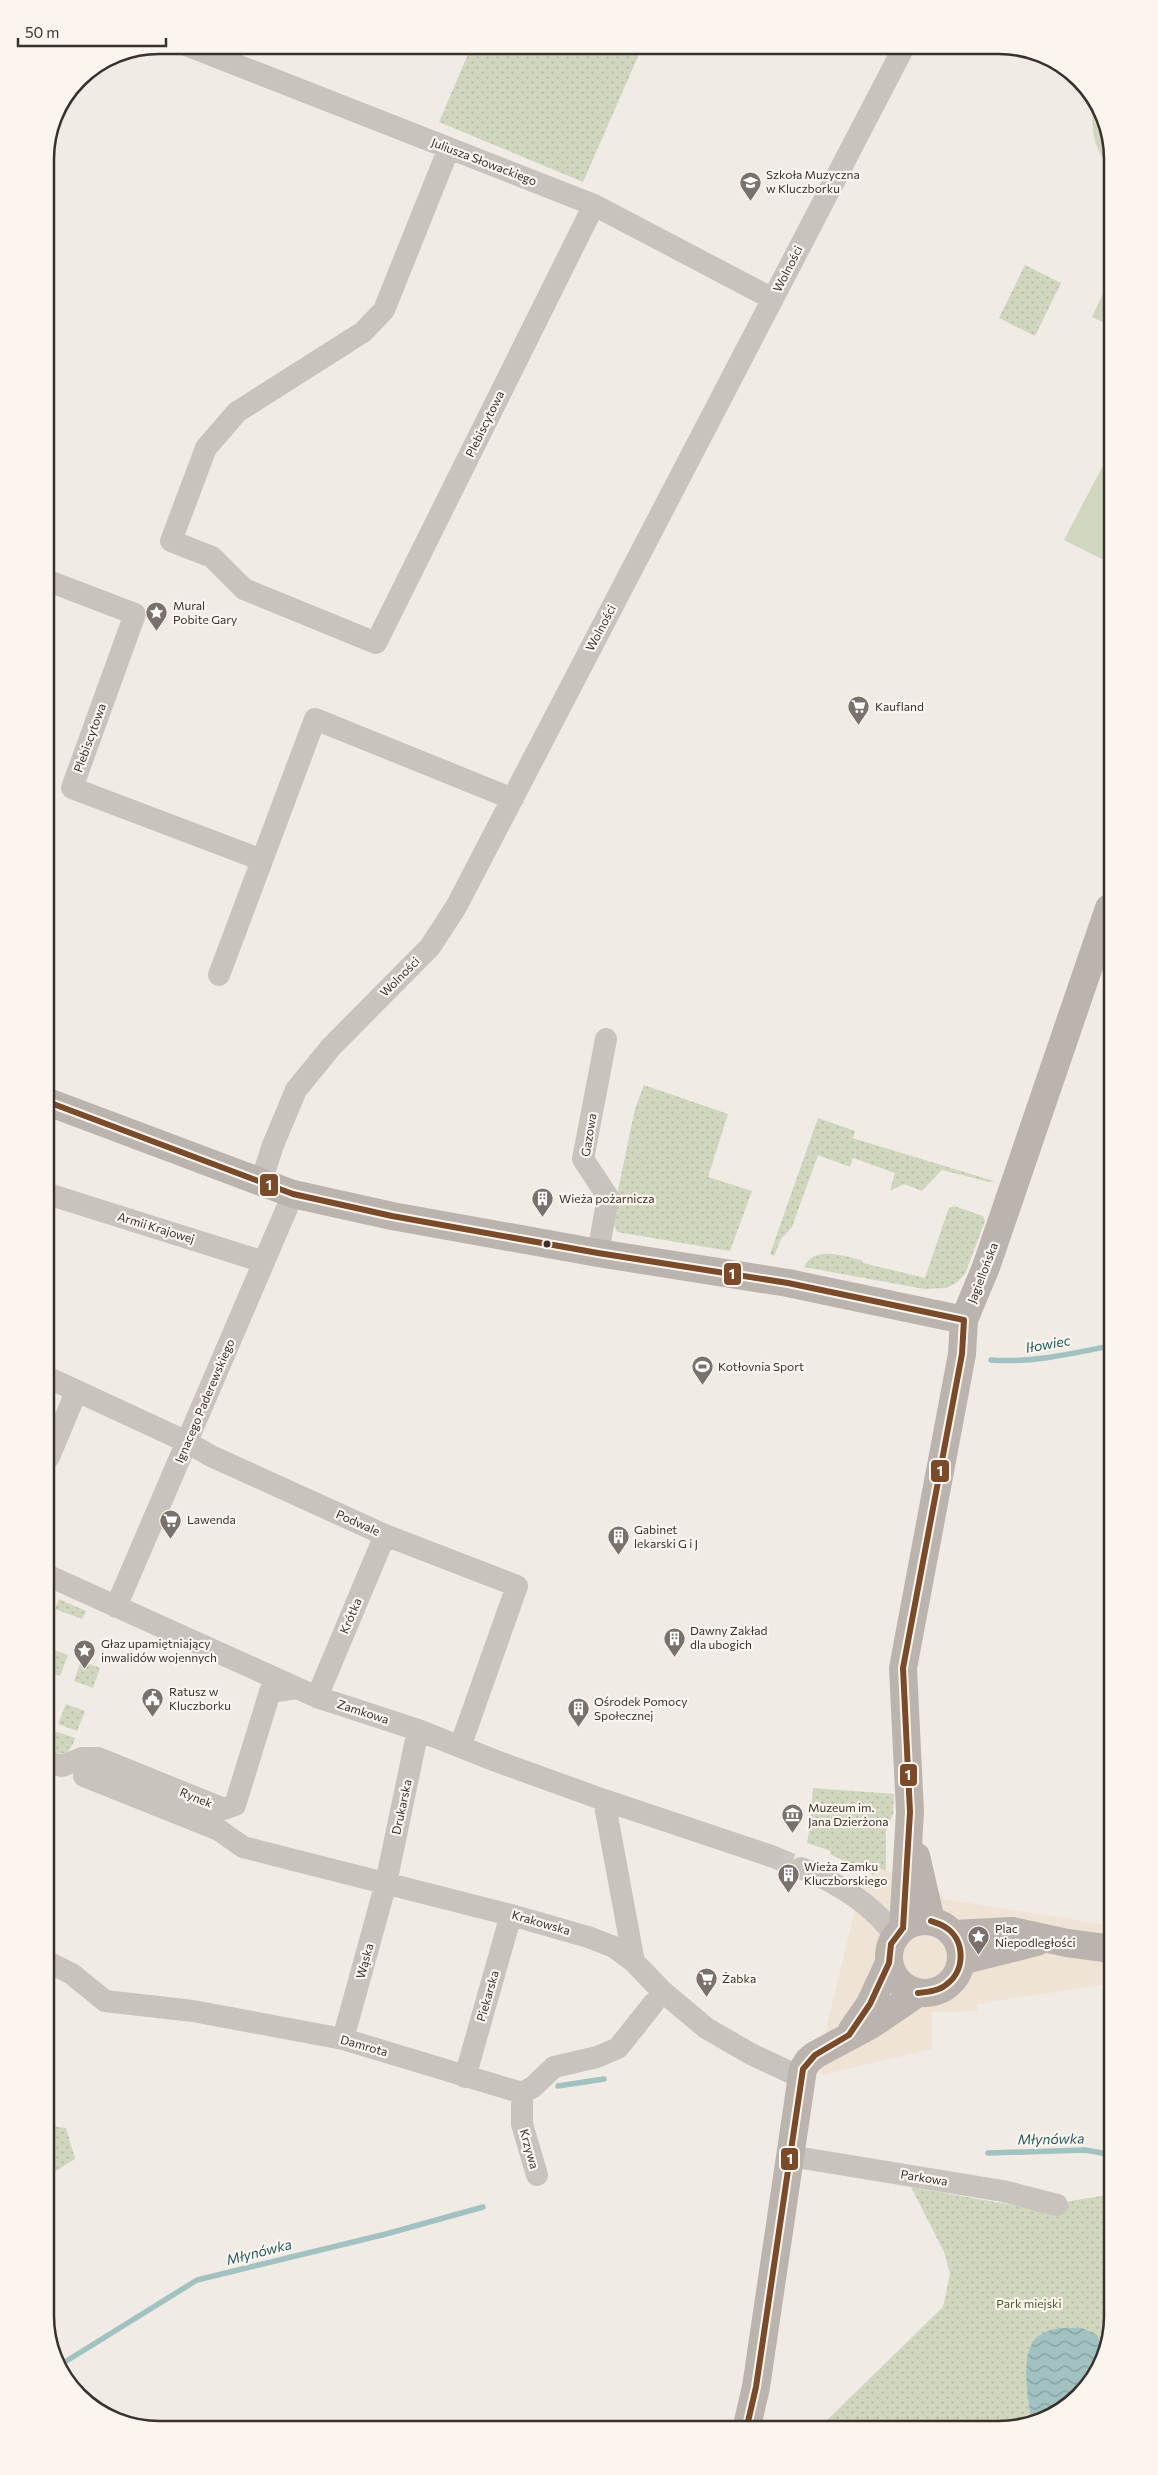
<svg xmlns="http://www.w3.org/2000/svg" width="1158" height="2475" font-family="Commissioner,sans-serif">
  <defs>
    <pattern id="green-dots" width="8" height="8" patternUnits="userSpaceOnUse" patternTransform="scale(1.25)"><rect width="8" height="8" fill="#d1d6bf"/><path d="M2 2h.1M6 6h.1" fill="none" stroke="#b4b8a4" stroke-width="1.8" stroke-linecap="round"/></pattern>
    <pattern id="water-waves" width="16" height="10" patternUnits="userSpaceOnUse" patternTransform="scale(1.25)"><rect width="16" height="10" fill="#a1c2c1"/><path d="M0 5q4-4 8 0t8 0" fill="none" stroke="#849e9d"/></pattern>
  </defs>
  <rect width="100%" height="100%" fill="#f0ebe5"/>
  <path fill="url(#green-dots)" d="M472,45H643L583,182L439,122Z
    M1025,265L1061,283L1035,336L999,318Z
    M644,1085L728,1114L708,1177L752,1191L730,1251L617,1232L612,1219L635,1109Z
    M818,1118L855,1131L853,1138L862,1141L994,1181L989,1182L942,1170L922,1191L904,1184L890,1191L895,1173L853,1158L850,1167L818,1155L792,1227L781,1239L774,1256L770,1254Z
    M954,1206L983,1216L985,1221L965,1274L956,1283L946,1288L924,1289L804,1267C814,1245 844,1256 861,1260L863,1263L925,1278L947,1213L949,1208Z
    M59,1599L86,1611L82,1619L55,1609Z
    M49,1648L68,1655L60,1676L49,1672Z
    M81,1661L100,1668L93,1688L74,1681Z
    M66,1704L85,1711L77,1731L58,1724Z
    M49,1729L75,1738C70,1753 65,1757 50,1751Z
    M813,1788L894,1794L893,1814L886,1831V1870L875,1876L830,1854L831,1851L807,1843L810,1827Z
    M51,2126L66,2128L75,2159L51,2174Z
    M911,2187L1029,2208L1113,2194V2316L1090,2385L1036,2424L822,2425L943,2307L950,2274L944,2252Z"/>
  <path fill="#d1d6bf" d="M1094,104L1107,122V164C1093,147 1090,125 1094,104Z
    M1107,285V324L1092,317Z
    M1108,456V562L1064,540Z"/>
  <path fill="#eee3d5" d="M879,1868L936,1890L944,1899L1112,1926V1983L977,2004V2011L932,2012V2049L821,2075L827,2025L859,1893Z"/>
  <path fill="url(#water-waves)" d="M1058,2328H1082L1097,2335L1102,2349L1090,2385L1036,2424H1032C1029,2402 1017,2349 1040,2335C1045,2331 1052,2330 1058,2328Z"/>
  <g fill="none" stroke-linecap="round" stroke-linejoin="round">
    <path stroke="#a1c2c1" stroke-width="5.5" d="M991,1360C1032,1363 1070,1354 1110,1346
      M558,2086L604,2079
      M988,2153L1085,2150L1113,2155
      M60,2365L197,2280L386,2234L483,2207"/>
    <path stroke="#ccc6c0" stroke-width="22" stroke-dasharray="22 11" stroke-linecap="butt" d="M771,1856L801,1868"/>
    <path stroke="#c9c3be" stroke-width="22" d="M186,45L594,205L773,299
      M449,148L384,310L363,332L237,412L206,448L171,541L212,557L244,589L376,643L594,205
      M46,580L135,614L72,788L262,860
      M219,975L315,719L513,799
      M261,1182L273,1145L296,1090L331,1047L430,947L456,907L905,45
      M48,1194L264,1262
      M598,1253L608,1197L583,1159L606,1039
      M49,1378L187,1442L211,1456L385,1535L517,1586L460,1747
      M49,1457L76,1392
      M49,1576L317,1697L418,1730L496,1761L604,1800L771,1856
      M116,1607L293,1194
      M317,1697L385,1535
      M50,1763L62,1766L82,1758H98L224,1809L235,1805L270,1692L297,1688
      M84,1776L219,1830L243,1847L511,1915L588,1937L614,1947L634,1962L662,1991L706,2028L751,2054L802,2078
      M604,1800L634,1962
      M801,1868C838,1883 872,1903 895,1936
      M50,1963L72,1974L105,2001L193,2011L343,2039L522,2093L533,2087L554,2067L597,2057L618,2048L653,2004
      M343,2039L386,1883L418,1730
      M465,2077L511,1915
      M522,2093V2124L537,2175
      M790,2156L1003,2191L1057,2205"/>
    <path stroke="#bab3ae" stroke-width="28" d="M48,1102L293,1194L392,1216L598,1253L788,1283L964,1320
      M916,1856L931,1921
      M889 1957a36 36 0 1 1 72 0a36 36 0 1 1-72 0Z
      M903,1928L910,1812L903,1668L962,1354L964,1320L986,1267L1109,908
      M954,1934L1012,1931L1067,1943L1112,1949
      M961,1961L1037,1942
      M852,2030L870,2004L889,1963
      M747,2426L756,2387L803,2069L808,2061L815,2055L871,2025L918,1993"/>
    <defs>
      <path id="bus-1" d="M48,1102L293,1194L392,1216L598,1253L788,1283L964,1320
        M903,1928L910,1812L903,1668L962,1354L964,1320
        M918,1993C928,1992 939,1991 947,1984C966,1970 965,1939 945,1927C941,1924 936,1923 931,1921
        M747,2426L756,2387L803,2069L815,2055L849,2035L870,2004L889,1963L891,1944L903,1928"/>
    </defs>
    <use href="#bus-1" stroke="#fbf5ee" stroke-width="10"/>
    <use href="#bus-1" stroke="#7a4b2a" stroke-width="6"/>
  </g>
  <defs>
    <symbol id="school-pin" viewBox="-11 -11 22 30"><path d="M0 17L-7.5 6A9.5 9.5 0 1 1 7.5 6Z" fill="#7a716c" stroke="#fbf5ee"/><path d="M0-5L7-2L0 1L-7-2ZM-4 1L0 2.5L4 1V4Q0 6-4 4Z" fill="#fff"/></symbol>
    <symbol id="sight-pin" viewBox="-11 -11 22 30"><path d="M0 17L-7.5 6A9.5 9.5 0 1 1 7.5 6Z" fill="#7a716c" stroke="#fbf5ee"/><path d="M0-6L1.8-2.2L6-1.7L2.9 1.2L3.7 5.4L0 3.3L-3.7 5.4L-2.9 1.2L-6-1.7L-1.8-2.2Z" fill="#fff"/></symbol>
    <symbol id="supermarket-pin" viewBox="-11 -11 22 30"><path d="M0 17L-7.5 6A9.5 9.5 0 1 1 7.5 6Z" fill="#7a716c" stroke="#fbf5ee"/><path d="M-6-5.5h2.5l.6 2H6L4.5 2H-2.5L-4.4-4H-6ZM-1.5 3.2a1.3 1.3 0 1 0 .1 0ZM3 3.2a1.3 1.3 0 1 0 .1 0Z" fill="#fff"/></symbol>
    <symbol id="building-pin" viewBox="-11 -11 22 30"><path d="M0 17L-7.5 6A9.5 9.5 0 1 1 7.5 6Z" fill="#7a716c" stroke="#fbf5ee"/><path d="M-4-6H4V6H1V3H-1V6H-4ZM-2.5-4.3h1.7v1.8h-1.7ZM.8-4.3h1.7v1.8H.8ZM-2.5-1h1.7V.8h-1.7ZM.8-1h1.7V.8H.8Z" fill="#fff"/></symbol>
    <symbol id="stadium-pin" viewBox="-11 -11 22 30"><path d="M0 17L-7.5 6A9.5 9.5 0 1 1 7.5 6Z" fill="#7a716c" stroke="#fbf5ee"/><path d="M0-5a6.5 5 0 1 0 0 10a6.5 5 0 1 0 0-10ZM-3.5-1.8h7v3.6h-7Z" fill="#fff"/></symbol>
    <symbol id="civic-pin" viewBox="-11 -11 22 30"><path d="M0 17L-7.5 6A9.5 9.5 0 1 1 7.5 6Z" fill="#7a716c" stroke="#fbf5ee"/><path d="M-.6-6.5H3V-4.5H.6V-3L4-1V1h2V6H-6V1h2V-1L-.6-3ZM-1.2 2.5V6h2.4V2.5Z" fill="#fff"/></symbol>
    <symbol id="museum-pin" viewBox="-11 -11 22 30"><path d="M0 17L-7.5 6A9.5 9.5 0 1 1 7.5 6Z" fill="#7a716c" stroke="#fbf5ee"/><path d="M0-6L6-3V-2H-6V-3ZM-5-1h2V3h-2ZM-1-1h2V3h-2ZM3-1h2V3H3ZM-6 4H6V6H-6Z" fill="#fff"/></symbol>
  </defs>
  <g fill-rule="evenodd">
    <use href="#school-pin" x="738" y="170" width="25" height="34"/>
    <use href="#sight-pin" x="144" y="600" width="25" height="34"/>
    <use href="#supermarket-pin" x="846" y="694" width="25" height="34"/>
    <use href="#building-pin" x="530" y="1186" width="25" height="34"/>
    <use href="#stadium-pin" x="690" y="1354" width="25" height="34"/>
    <use href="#supermarket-pin" x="158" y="1508" width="25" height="34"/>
    <use href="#building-pin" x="606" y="1524" width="25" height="34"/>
    <use href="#building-pin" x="662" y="1626" width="25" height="34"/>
    <use href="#sight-pin" x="72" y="1638" width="25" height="34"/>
    <use href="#civic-pin" x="140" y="1686" width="25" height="34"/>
    <use href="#building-pin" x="566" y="1696" width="25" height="34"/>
    <use href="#museum-pin" x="780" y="1802" width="25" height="34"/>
    <use href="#building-pin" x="776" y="1862" width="25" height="34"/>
    <use href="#sight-pin" x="966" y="1924" width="25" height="34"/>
    <use href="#supermarket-pin" x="694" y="1966" width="25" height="34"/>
  </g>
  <circle fill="#3b302b" stroke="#fbf5ee" stroke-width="2" cx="547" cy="1244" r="4.5"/>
  <g text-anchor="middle" stroke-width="4.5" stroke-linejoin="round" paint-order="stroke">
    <g font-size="12" fill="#3b302b" stroke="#fbf5ee">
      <text transform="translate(484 162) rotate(21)" y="4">Juliusza Słowackiego</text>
      <text transform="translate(788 269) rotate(-63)" y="4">Wolności</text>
      <text transform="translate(485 424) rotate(-64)" y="4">Plebiscytowa</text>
      <text transform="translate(601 628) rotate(-62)" y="4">Wolności</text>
      <text transform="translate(90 738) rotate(-70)" y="4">Plebiscytowa</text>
      <text transform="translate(400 977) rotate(-45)" y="4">Wolności</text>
      <text transform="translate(589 1135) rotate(-81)" y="4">Gazowa</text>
      <text transform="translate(156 1228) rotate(17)" y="4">Armii Krajowej</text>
      <text transform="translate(983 1273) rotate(-69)" y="4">Jagiellońska</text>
      <text transform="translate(205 1401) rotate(-67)" y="4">Ignacego Paderewskiego</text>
      <text transform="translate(358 1523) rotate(24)" y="4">Podwale</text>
      <text transform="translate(351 1616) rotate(-67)" y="4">Krótka</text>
      <text transform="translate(363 1712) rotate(18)" y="4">Zamkowa</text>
      <text transform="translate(196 1798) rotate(22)" y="4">Rynek</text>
      <text transform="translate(402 1807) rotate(-78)" y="4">Drukarska</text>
      <text transform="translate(541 1923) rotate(16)" y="4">Krakowska</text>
      <text transform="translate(365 1961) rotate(-75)" y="4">Wąska</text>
      <text transform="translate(488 1996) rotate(-74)" y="4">Piekarska</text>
      <text transform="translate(364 2046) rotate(16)" y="4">Damrota</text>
      <text transform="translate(529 2149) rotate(74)" y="4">Krzywa</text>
      <text transform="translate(924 2178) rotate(9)" y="4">Parkowa</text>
    </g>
    <g font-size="12" fill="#3b302b" stroke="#fbf5ee" text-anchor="start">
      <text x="766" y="179">Szkoła Muzyczna<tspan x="766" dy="14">w Kluczborku</tspan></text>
      <text x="173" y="610">Mural<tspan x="173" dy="14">Pobite Gary</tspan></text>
      <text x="875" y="711">Kaufland</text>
      <text x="559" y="1203">Wieża pożarnicza</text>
      <text x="718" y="1371">Kotłovnia Sport</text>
      <text x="187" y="1524">Lawenda</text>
      <text x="634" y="1534">Gabinet<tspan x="634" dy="14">lekarski G i J</tspan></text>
      <text x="690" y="1635">Dawny Zakład<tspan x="690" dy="14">dla ubogich</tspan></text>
      <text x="101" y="1648">Głaz upamiętniający<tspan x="101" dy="14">inwalidów wojennych</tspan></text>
      <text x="169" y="1696">Ratusz w<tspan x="169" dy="14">Kluczborku</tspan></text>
      <text x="594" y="1706">Ośrodek Pomocy<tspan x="594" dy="14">Społecznej</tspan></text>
      <text x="808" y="1812">Muzeum im.<tspan x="808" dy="14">Jana Dzierżona</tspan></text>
      <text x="804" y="1871">Wieża Zamku<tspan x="804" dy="14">Kluczborskiego</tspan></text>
      <text x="995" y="1933">Plac<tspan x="995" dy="14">Niepodległości</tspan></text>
      <text x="722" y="1983">Żabka</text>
    </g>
    <g font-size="12" fill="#4a5a2e" stroke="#fbf5ee">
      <text x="1029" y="2308">Park miejski</text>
    </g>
    <g font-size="14" font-style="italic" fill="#1f5a5e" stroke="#fbf5ee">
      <text transform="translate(1048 1344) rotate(-10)" y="5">Iłowiec</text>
      <text transform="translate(1051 2139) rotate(-1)" y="5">Młynówka</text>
      <text transform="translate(259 2252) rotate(-14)" y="5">Młynówka</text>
    </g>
  </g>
  <path d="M0 0H1158V2475H0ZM159 54H999A105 105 0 0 1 1104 159V2316A105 105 0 0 1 999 2421H159A105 105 0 0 1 54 2316V159A105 105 0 0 1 159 54Z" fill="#fbf5ee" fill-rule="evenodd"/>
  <path fill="none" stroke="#3b302b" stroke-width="2.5" d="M159 54H999A105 105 0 0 1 1104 159V2316A105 105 0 0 1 999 2421H159A105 105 0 0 1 54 2316V159A105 105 0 0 1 159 54Z"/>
  <g stroke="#fbf5ee" stroke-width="2">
    <rect x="259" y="1173" width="20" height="24" rx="5" fill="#7a4b2a"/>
    <rect x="723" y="1262" width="19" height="24" rx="5" fill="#7a4b2a"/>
    <rect x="930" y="1459" width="20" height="24" rx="5" fill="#7a4b2a"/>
    <rect x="899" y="1763" width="19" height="24" rx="5" fill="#7a4b2a"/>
    <rect x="780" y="2147" width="19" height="24" rx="5" fill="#7a4b2a"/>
  </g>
  <g font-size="14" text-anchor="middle" font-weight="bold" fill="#fff">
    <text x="269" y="1190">1</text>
    <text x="732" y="1279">1</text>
    <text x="940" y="1476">1</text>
    <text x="908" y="1780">1</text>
    <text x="790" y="2164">1</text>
  </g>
  <path d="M18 38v8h148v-8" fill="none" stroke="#3b302b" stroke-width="2.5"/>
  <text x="25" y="38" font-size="15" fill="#3b302b" stroke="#fbf5ee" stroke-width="4" paint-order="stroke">50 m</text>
</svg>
